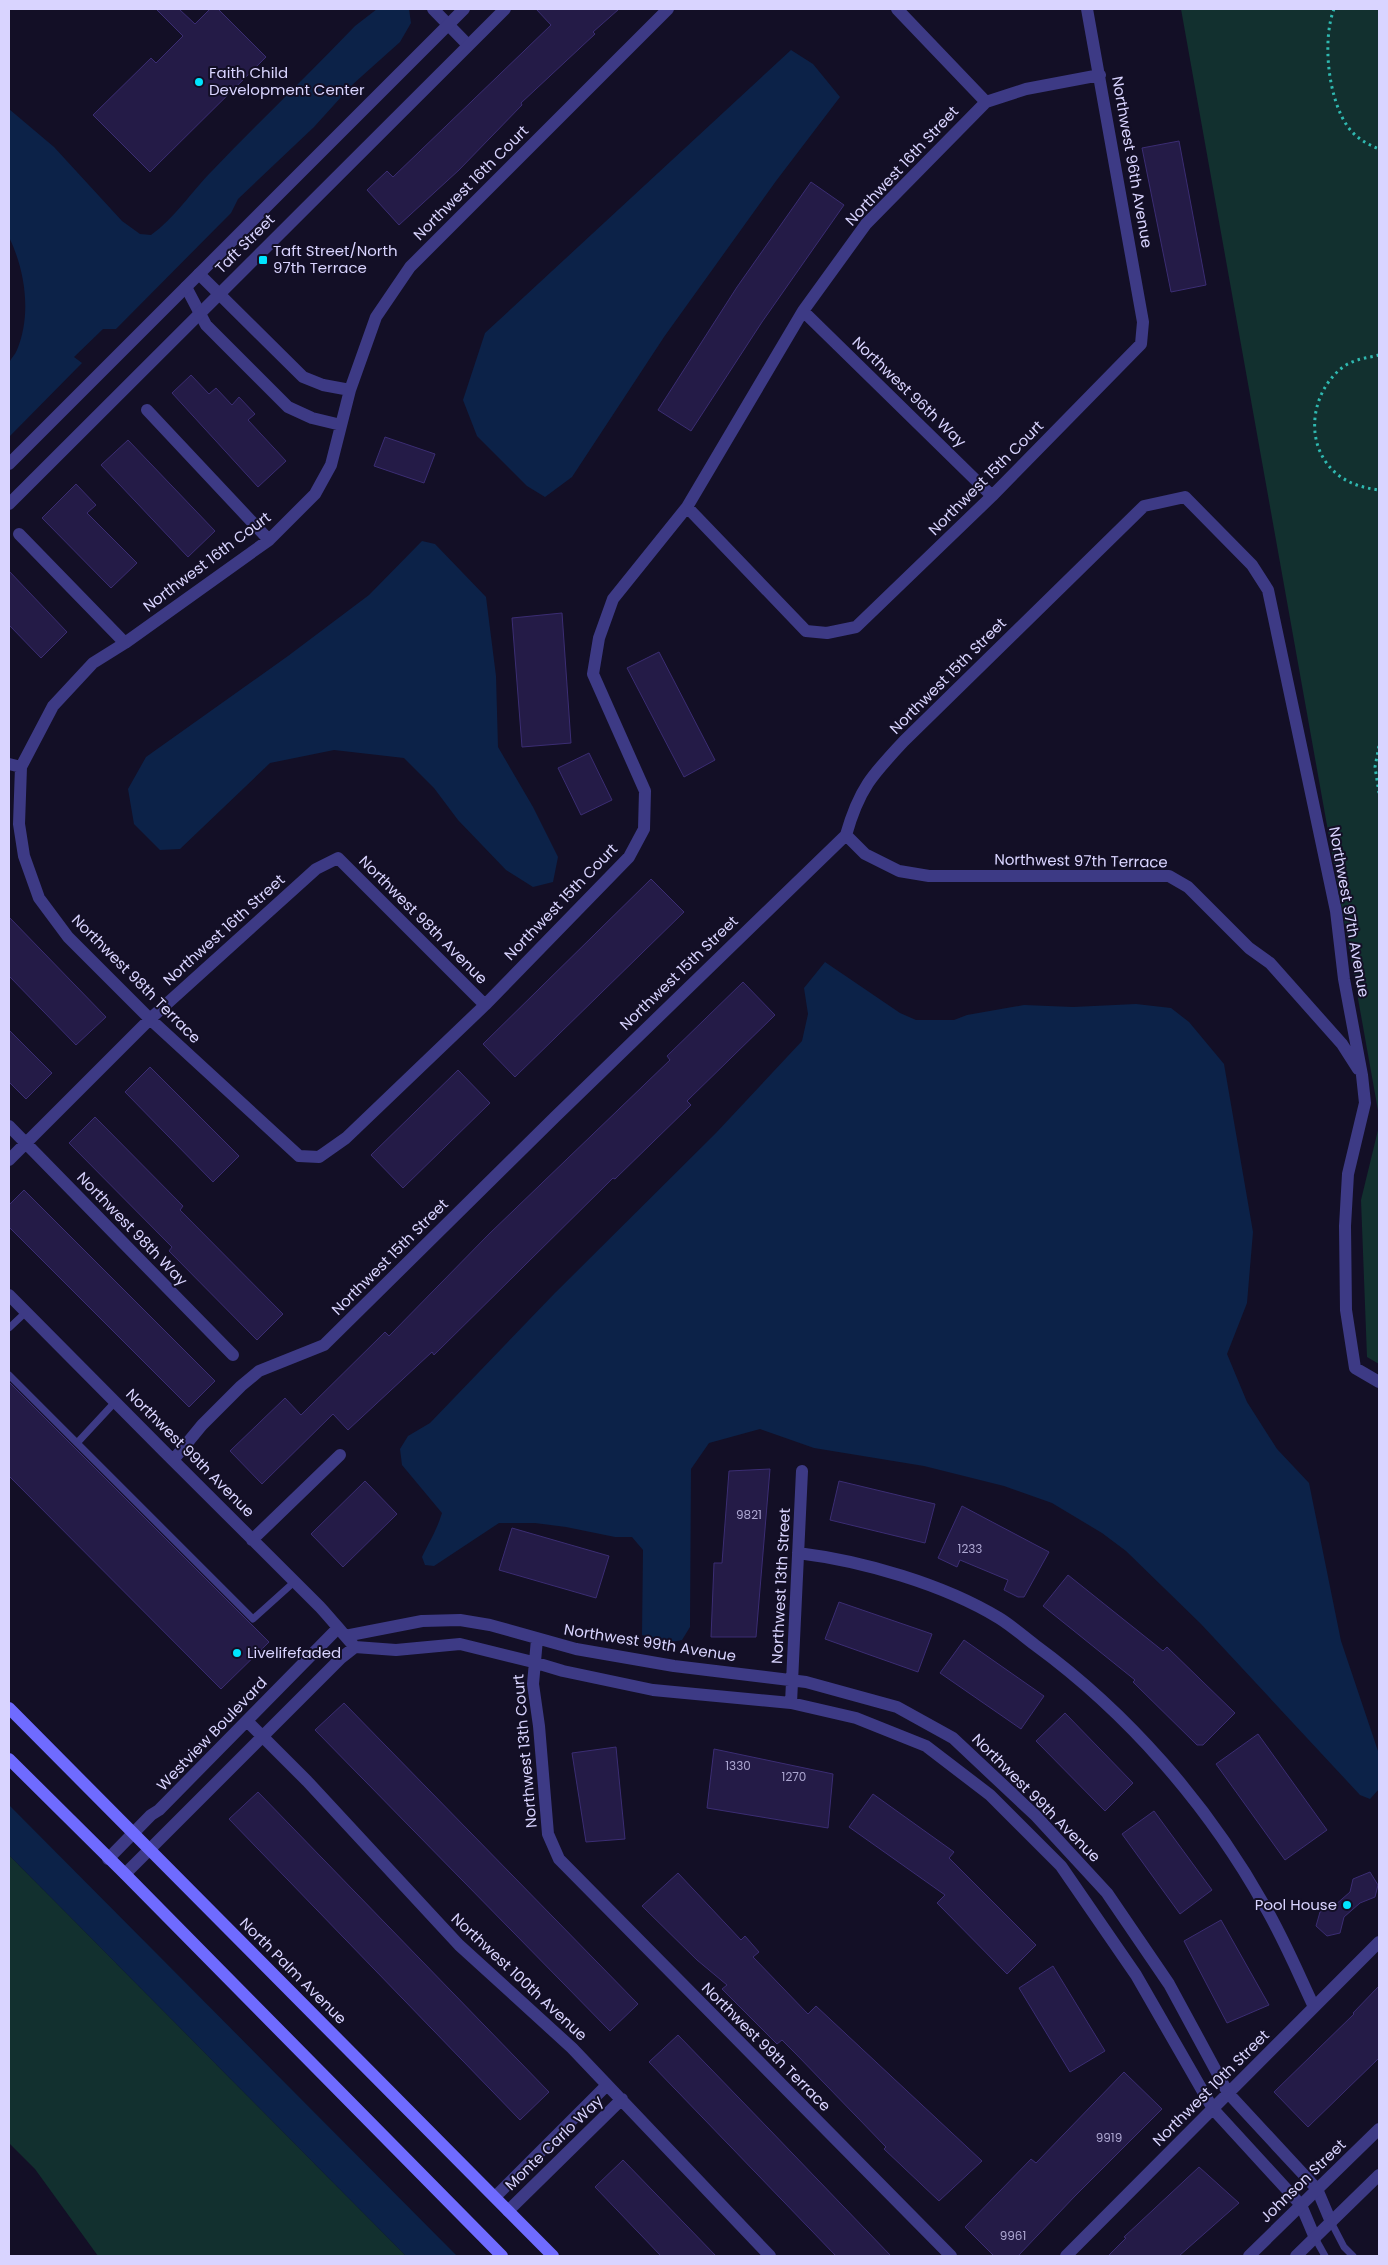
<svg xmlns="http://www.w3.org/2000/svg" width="1388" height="2265" font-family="Poppins,sans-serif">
  <rect width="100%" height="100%" fill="#130f26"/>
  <path fill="#12302f" d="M1181,9H1379V1116Z
    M1379,1126V1364L1367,1357L1361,1200Z
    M9,1855L406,2256H98L35,2169L9,2143Z"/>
  <path fill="#0c2248" d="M377,9H409L411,23L400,42L352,85L314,127L238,199L231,213L116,329H103L74,357L82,363L9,437C9,422 6,373 9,363C11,358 15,355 17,350C32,314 25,270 9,237V109L54,147L122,221L140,234L151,235C174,219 192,191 212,171C259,122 308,75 355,26Z
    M791,50L813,64L840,97L776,181L664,337L572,477L545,497L527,486L477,436L463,400L485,333Z
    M422,541L435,544L486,597L496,676L498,747L533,807L558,857L553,882L533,887L506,870L458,820L434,788L404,758L334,750L270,763L180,849L160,850L134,824L128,789L146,757L288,656L369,595Z
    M825,962L900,1013L916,1020H954L967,1015L1024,1005L1073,1007L1136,1004L1171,1008L1189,1022L1224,1064L1253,1232L1247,1303L1227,1354L1247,1402L1277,1449L1309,1483L1341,1641L1379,1754V1789L1370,1799L1360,1795L1201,1624L1126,1551L1102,1533L1052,1503L1004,1486L924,1466L814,1448L760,1429L709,1443L691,1469L690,1627L682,1640L667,1643L642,1635L643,1550L632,1537H615L566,1527L535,1523H499L434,1566L425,1565L422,1557C430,1540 436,1532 442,1513L402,1465L400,1449L408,1436L430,1423L554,1294L716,1133L802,1041L808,1014L804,988Z
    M9,1805L457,2256H406L9,1855Z"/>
  <path fill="#241b47" stroke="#3b2d73" d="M156,9H179L195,24L210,9H218L266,57L150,172L93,115L151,58L156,63L183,36Z
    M536,9H619L593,32L595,34L521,103L522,105L459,170L399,225L367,190L387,171L393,177L551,25Z
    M1179,141L1206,285L1171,292L1142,148Z
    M811,182L844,205L762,322L691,431L658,410L737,287Z
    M191,375L209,394L216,388L232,405L239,397L255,414L248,420L286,461L258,487L172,393Z
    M385,437L435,454L424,483L374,466Z
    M128,440L215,531L188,557L101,465Z
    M76,484L96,505L87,513L137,563L111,588L42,518Z
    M9,571L67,632L41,658L9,625Z
    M562,613L571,743L522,747L512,618Z
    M659,652L715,760L684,777L627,668Z
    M589,753L612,800L581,815L558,768Z
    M651,879L684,912L515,1077L483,1044Z
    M9,917L106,1017L76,1045L9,976Z
    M743,982L775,1015L687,1101L691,1105L615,1179L613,1178L434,1355L432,1352L348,1430L333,1414L262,1484L230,1451L285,1398L301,1415L385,1332L389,1336L489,1234L670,1060L667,1056Z
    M9,1030L52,1073L26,1099L9,1082Z
    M150,1067L239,1156L213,1182L125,1092Z
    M458,1070L490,1103L403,1188L371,1155Z
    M95,1117L183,1206L180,1210L283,1314L257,1340L169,1251L172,1247L69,1143Z
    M24,1190L215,1381L189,1407L9,1227V1205Z
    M9,1382L269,1642L221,1689L9,1476Z
    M770,1469L756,1637H711L714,1563H722L729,1471Z
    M365,1481L397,1514L343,1567L311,1534Z
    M839,1481L935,1504L925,1543L830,1520Z
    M962,1506L1049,1552L1024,1597H1018L1004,1590L1008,1580L960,1560L957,1567L938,1558Z
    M512,1528L609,1556L596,1598L499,1570Z
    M1068,1575L1163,1651L1167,1647L1235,1713L1203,1745H1197L1133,1682L1135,1680L1043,1606Z
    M839,1602L932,1634L918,1672L825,1639Z
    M964,1640L1044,1696L1021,1729L940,1673Z
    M344,1703L638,2004L610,2031L315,1730Z
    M1065,1713L1133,1783L1105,1811L1036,1741Z
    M1258,1734L1327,1830L1285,1860L1216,1764Z
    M616,1747L625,1839L586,1842L572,1753Z
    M714,1749L833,1774L828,1828L707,1808Z
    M258,1792L549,2092L520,2120L229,1819Z
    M873,1794L954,1852L949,1858L1036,1945L1007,1974L937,1903L945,1895L849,1827Z
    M1154,1811L1212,1890L1180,1914L1122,1834Z
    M1370,1872L1378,1885L1375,1897L1360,1903L1344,1917L1340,1933L1327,1936L1316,1926L1320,1912L1334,1906L1350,1892L1353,1879Z
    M678,1873L741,1940L745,1936L759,1952L753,1957L808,2014L816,2006L982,2161L939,2201L884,2149L886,2147L796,2054L782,2040L777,2044L722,1989L727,1985L697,1960L642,1906Z
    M1221,1920L1269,2005L1227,2023L1184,1941Z
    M1053,1966L1105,2051L1070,2072L1019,1988Z
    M1379,1986V2058L1308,2127L1274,2092L1354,2014L1353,2013Z
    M678,2035L768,2128L891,2256H836L649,2062Z
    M1124,2072L1162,2109L1075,2196L1018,2256H994L965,2227L1031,2159L1036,2163Z
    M623,2160L716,2256H661L595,2187Z
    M1199,2167L1239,2203L1179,2256H1108L1126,2238L1124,2237Z"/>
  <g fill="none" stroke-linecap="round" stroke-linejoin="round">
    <path stroke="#2fb8b0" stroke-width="3" stroke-dasharray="2.5 4" stroke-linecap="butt" d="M1334,9C1322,40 1328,99 1348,127C1356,138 1367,144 1379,149
      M1379,355C1367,358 1354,359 1343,367C1310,392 1303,446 1337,474C1349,484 1364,488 1379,490
      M1379,746L1375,767L1379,793"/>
    <path stroke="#3d3a85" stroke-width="7" d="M9,1328L26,1312
      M9,1375L253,1619L293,1583
      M77,1443L116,1401
      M1331,2222L1344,2247L1353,2256
      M1315,2238L1325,2256"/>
    <path stroke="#3d3a85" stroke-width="12" d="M433,9L468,45
      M897,9L986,102
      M199,274L303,377L323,385L350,390
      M186,287L206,325L288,407L312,418L341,425
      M803,311L992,496
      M147,410L269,540
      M687,507L806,631L827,633L856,627L992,496L1141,344L1143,322L1087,9
      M19,534L125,643
      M9,764L21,767L53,706L93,663L125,643L269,540L315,494L331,465L350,390L376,317L410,267L668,9
      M21,767L19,824L24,856L39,898L68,937L150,1019L299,1156L319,1157L346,1138L485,1005L629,857L644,829L645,791L593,674L599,638L613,599L687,507L803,311L866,224L986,102L1026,89L1100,75
      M846,835L865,854L899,871L929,876H1169L1188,887L1249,948L1270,963L1342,1044L1358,1069
      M9,1126L233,1355
      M9,1160L150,1019L316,869L338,858L485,1005
      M9,1295C112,1399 216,1504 320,1607C332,1620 343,1634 355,1647L396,1650L460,1644L533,1662L563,1671L653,1690L791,1703L856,1718L926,1746L990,1795L1061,1866L1136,1975L1213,2109L1301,2205L1315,2238
      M174,1459L202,1425L241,1386L259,1371L324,1345L555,1117L846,835C859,789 872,775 904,741L1144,506L1185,497L1252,565L1268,590L1336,911L1344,979L1362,1075L1365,1103L1348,1174L1345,1226L1346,1310L1355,1368L1379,1382
      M252,1540L340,1455
      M798,1553C863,1561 943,1584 999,1618C1012,1626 1023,1636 1035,1645C1128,1713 1208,1805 1264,1905C1283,1937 1298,1973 1314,2007
      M345,1636L422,1621L460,1620L490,1625L576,1649L674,1666L806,1682L897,1707L953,1738L1036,1816L1107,1893L1169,1984L1228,2093L1317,2189L1331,2222
      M537,1639L533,1684L539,1726L548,1834L559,1859L951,2256
      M791,1703L802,1471
      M247,1721L307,1781L459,1945L572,2048L770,2256
      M108,1859L151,1815L159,1810L337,1629
      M125,1874L341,1658L355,1647
      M495,2197L607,2085
      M508,2211L622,2099
      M1066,2256L1379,1942"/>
    <path stroke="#3d3a85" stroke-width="12" d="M9,464L464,9
      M9,504L505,9
      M1249,2256L1379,2129
      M1296,2256L1379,2175"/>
    <path stroke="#6f6bff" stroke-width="12" d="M9,1708L553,2256
      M9,1759L125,1874L502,2256"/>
  </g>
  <g fill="#00e5ff" stroke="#130f26" stroke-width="2">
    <circle cx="199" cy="82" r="5"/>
    <rect x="258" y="255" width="10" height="10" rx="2.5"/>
    <circle cx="237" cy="1653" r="5"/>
    <circle cx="1347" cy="1905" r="5"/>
  </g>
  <g text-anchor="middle" stroke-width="4" stroke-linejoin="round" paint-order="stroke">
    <g font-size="12" fill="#aca6d1">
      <text x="749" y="1519">9821</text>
      <text x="970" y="1553">1233</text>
      <text x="738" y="1770">1330</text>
      <text x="794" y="1781">1270</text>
      <text x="1109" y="2142">9919</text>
      <text x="1013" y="2240">9961</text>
    </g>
    <g font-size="15" fill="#d9d4ff" stroke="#130f26" text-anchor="start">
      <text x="209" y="78">Faith Child<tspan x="209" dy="17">Development Center</tspan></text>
      <text x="273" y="256">Taft Street/North<tspan x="273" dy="17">97th Terrace</tspan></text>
      <text x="247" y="1658">Livelifefaded</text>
      <text x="1337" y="1910" text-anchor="end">Pool House</text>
    </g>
    <g font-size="15" fill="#d9d4ff" stroke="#130f26">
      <text transform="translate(1132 162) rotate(80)" y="5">Northwest 96th Avenue</text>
      <text transform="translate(902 166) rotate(-47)" y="5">Northwest 16th Street</text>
      <text transform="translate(471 183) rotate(-45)" y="5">Northwest 16th Court</text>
      <text transform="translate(245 244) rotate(-45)" y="5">Taft Street</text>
      <text transform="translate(909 392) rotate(44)" y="5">Northwest 96th Way</text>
      <text transform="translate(986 478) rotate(-45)" y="5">Northwest 15th Court</text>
      <text transform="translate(207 562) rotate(-37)" y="5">Northwest 16th Court</text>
      <text transform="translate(948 676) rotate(-45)" y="5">Northwest 15th Street</text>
      <text transform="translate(1081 861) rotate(1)" y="5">Northwest 97th Terrace</text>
      <text transform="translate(561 902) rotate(-46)" y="5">Northwest 15th Court</text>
      <text transform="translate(1349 912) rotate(80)" y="5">Northwest 97th Avenue</text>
      <text transform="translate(423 920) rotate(45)" y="5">Northwest 98th Avenue</text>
      <text transform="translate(224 930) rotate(-42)" y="5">Northwest 16th Street</text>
      <text transform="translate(679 973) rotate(-44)" y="5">Northwest 15th Street</text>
      <text transform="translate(136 979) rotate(45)" y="5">Northwest 98th Terrace</text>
      <text transform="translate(132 1229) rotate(46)" y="5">Northwest 98th Way</text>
      <text transform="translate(390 1257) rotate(-45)" y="5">Northwest 15th Street</text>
      <text transform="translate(190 1453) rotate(45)" y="5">Northwest 99th Avenue</text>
      <text transform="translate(781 1586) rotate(-87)" y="5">Northwest 13th Street</text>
      <text transform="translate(650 1643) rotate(9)" y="5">Northwest 99th Avenue</text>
      <text transform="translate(212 1734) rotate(-46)" y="5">Westview Boulevard</text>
      <text transform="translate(525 1751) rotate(-95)" y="5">Northwest 13th Court</text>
      <text transform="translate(1036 1798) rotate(45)" y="5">Northwest 99th Avenue</text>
      <text transform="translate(293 1971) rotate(45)" y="5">North Palm Avenue</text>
      <text transform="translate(519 1977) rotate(43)" y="5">Northwest 100th Avenue</text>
      <text transform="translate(766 2047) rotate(45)" y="5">Northwest 99th Terrace</text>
      <text transform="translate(1211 2088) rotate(-45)" y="5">Northwest 10th Street</text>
      <text transform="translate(554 2143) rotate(-44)" y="5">Monte Carlo Way</text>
      <text transform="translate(1303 2181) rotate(-44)" y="5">Johnson Street</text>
    </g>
  </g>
  <rect width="1388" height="2265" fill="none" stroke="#d9d4ff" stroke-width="20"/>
</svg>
